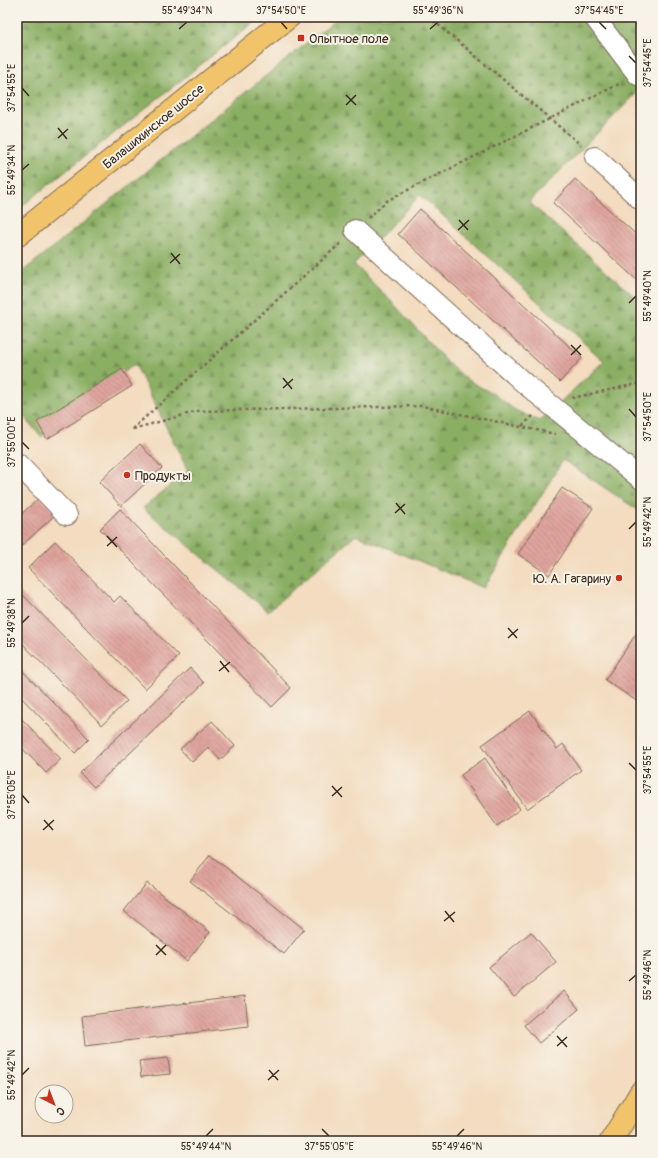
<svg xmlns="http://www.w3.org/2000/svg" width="658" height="1158" font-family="Pangolin,sans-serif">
  <defs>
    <pattern id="forest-firs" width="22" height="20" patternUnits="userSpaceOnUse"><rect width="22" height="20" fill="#8aaf64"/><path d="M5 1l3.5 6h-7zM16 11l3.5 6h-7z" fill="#728f52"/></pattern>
    <pattern id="building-back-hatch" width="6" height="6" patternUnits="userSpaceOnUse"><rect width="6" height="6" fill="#dfa49e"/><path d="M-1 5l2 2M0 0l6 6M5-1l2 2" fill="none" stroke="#b68680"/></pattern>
  </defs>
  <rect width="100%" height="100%" fill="#f7f3e8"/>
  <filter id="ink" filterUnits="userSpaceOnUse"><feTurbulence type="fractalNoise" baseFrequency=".025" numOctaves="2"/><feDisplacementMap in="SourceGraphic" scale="8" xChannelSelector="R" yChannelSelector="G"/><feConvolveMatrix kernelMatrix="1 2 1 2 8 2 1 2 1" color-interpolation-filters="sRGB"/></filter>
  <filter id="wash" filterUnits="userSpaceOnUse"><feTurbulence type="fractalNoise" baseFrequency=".012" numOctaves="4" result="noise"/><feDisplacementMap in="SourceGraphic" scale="16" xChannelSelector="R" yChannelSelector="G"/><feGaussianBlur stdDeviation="0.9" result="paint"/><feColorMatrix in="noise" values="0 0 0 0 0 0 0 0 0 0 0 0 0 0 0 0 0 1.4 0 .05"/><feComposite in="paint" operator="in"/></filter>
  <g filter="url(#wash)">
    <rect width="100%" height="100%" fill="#f3dcbf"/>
    <path fill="url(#forest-firs)" stroke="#626c41" fill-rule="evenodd" d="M17,17H261L17,210Z
      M339,17H641V89L529,202L641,302V512L563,460L484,588L356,535L268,611L143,508L188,471L135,364L41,437L17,408V276ZM420,195L604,361L540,421L515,410L494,394L469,381L448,363L391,301L354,264Z"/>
    <g id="blocks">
      <path fill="url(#building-back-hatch)" d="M575,179L641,239V284L553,203Z
        M420,209L582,358L560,382L398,234Z
        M122,369L132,386L47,439L37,422Z
        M140,444L162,468L121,506L99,482Z
        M562,488L593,508L549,575L518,554Z
        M40,497L56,514L17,550V518Z
        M120,509L291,688L272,707L100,529Z
        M55,541L114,602L120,596L179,656L145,689L28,568Z
        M17,589L127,701L102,725L17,638Z
        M636,634L641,638V704L605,680Z
        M17,665L89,739L75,753L17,693Z
        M190,668L204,683L94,787L80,773Z
        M530,711L557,749L563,744L581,770L527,809L482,745Z
        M17,714L61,759L46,773L17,743Z
        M212,721L235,746L220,760L208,747L192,762L180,749Z
        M485,758L520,809L497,826L461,775Z
        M210,855L304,929L284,954L190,881Z
        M147,883L210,932L187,961L124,911Z
        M531,932L556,962L514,997L489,967Z
        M564,991L579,1009L539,1043L524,1025Z
        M245,996L248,1026L85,1046L82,1016Z
        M168,1058L170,1074L141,1077L139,1061Z"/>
    </g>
  </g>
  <g filter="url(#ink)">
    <use href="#blocks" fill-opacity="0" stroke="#7b6856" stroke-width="1"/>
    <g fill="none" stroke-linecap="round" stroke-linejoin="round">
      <defs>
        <path id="minor" d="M594,17L638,75L641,72
          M595,157L641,200
          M355,230L524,383L641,479
          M17,463L67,515"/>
        <path id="major" d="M17,236L289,17
          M611,1141L641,1092"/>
      </defs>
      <use href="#minor" stroke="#7b6856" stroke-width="22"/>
      <use href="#major" stroke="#7b6856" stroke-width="24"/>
      <path stroke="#7b6856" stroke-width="2.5" stroke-dasharray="3 3" stroke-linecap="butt" d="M429,17L581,145
        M368,218L388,200L621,83
        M572,398L641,383
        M522,426L534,415
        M132,429L341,243
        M133,429L198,411L422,406L555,434"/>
      <use href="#minor" stroke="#fff" stroke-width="20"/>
      <use href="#major" stroke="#f1c36a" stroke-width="22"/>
    </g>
  </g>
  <path fill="none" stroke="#3b2a1e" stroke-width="1.5" d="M281,22L287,29M599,22L606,29M179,29L187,22M430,29L438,22M629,56L636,63M22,88L29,96M346,95L356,105M346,105L356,95M58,128L67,139M58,138L68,129M22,170L29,164M459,220L468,230M458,230L469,220M171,253L180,264M170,263L180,254M629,303L636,296M571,345L581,355M571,355L581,345M283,378L292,389M283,388L293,379M629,409L636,417M22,442L29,449M396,503L405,514M395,513L405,504M629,529L636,522M107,536L117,547M107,546L117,537M22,623L29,616M508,628L517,638M508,638L518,629M220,661L229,672M219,671L230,662M629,763L636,770M332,786L342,797M22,795L29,803M332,796L342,787M44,820L53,830M43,830L54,820M445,911L454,922M444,921L455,912M156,945L166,955M156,955L166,945M629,981L636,975M557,1036L567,1047M557,1046L567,1037M269,1070L278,1080M22,1075L29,1068M268,1080L279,1070M322,1129L329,1136M206,1136L213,1129M457,1136L464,1129"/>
  <g fill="#c8321e" stroke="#f7f3e8" stroke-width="1.5">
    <rect x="297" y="34" width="8" height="8" rx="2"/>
    <circle cx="127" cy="475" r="4"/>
    <circle cx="619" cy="578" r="4"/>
  </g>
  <g text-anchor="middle" stroke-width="4" stroke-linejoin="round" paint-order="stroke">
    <g font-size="13" fill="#3b2a1e" stroke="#f7f3e8" text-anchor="start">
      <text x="309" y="43">Опытное поле</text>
      <text x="135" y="480">Продукты</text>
      <text x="611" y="583" text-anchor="end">Ю. А. Гагарину</text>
    </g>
    <g font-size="13" fill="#3b2a1e" stroke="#f7f3e8">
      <text transform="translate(153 126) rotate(-39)" y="5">Балашихинское шоссе</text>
    </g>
  </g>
  <rect width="658" height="1158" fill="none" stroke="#f7f3e8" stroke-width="44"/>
  <g transform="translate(54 1104) rotate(138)"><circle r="19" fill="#f7f3e8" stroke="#aca397"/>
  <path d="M0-3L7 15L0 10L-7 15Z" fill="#c8321e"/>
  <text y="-6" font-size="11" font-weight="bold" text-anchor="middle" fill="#3b2a1e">С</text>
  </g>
  <rect x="22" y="22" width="614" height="1114" fill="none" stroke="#3b2a1e" stroke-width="1.5"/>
  <g font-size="10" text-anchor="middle" fill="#3b2a1e">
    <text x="187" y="14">55°49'34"N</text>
    <text x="281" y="14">37°54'50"E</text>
    <text x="438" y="14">55°49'36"N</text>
    <text x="599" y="14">37°54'45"E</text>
    <text transform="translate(647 63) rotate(-90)" y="4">37°54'45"E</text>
    <text transform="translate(11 88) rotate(-90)" y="4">37°54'55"E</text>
    <text transform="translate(11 170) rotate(-90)" y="4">55°49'34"N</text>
    <text transform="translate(647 296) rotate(-90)" y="4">55°49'40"N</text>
    <text transform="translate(647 417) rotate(-90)" y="4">37°54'50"E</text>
    <text transform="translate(11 442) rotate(-90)" y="4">37°55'00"E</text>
    <text transform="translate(647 522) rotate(-90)" y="4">55°49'42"N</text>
    <text transform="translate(11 623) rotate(-90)" y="4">55°49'38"N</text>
    <text transform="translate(647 770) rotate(-90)" y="4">37°54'55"E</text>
    <text transform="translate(11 795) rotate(-90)" y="4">37°55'05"E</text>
    <text transform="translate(647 975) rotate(-90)" y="4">55°49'46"N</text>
    <text transform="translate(11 1075) rotate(-90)" y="4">55°49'42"N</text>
    <text x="206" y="1150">55°49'44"N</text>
    <text x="329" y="1150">37°55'05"E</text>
    <text x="457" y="1150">55°49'46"N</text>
  </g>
</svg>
